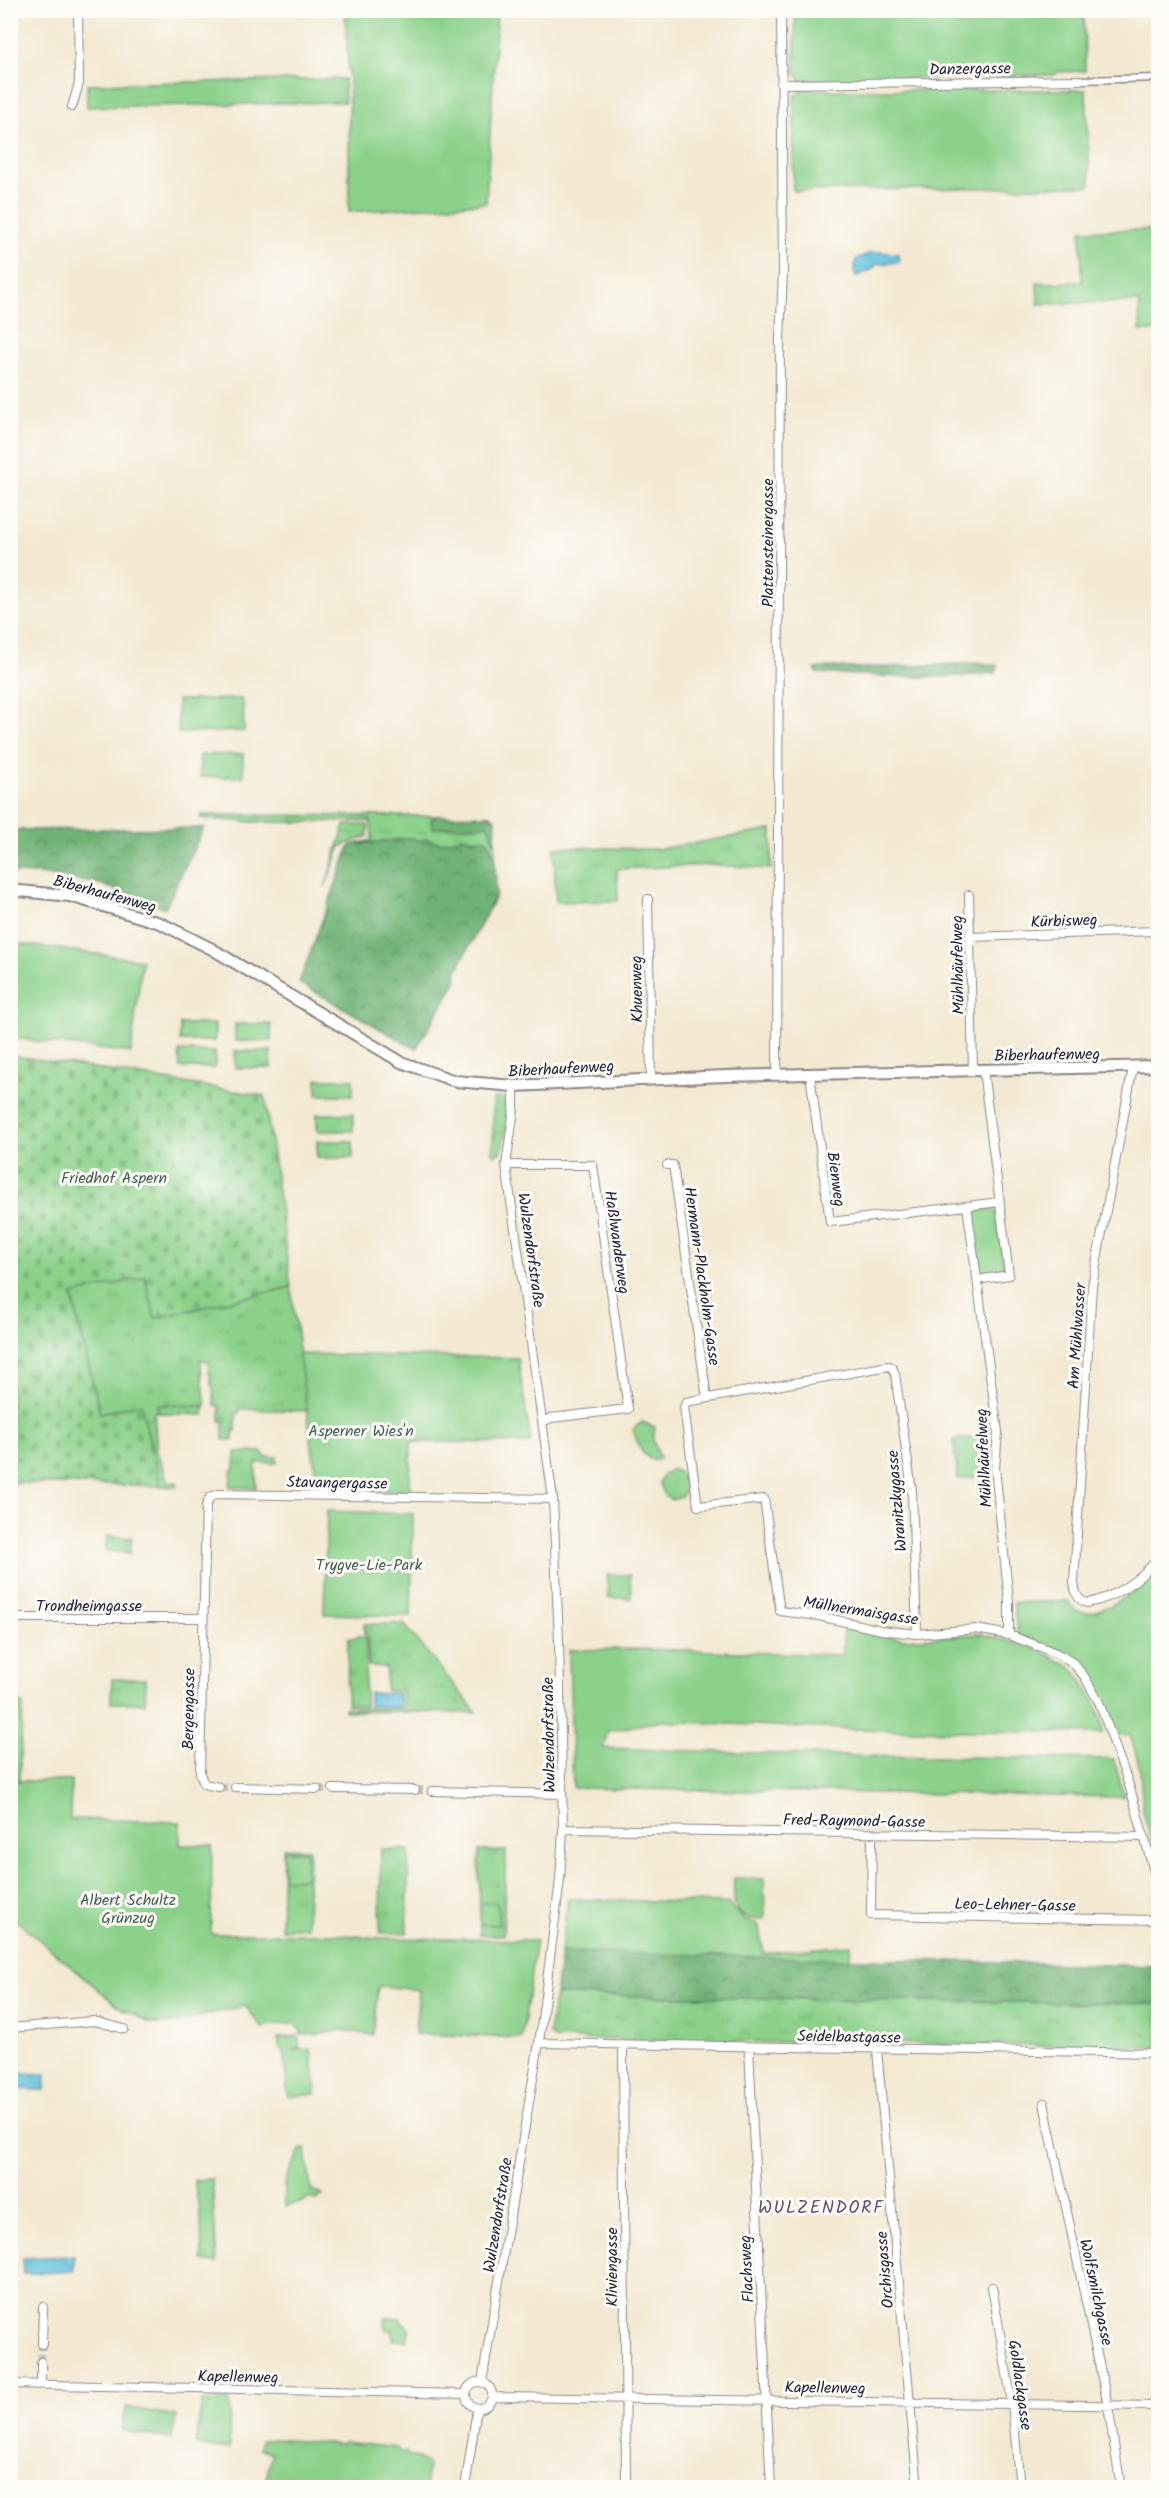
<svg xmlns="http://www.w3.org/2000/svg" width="1169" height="2498" font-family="Kalam,sans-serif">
  <defs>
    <pattern id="grass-tufts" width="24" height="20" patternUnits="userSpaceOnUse" patternTransform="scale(1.5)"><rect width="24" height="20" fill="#8bd18a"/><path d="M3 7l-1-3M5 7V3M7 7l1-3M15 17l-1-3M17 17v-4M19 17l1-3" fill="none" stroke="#78b378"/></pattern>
    <pattern id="forest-crowns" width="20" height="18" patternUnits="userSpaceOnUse" patternTransform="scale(1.5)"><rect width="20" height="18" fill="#70b376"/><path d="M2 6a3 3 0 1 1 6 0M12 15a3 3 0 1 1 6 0" fill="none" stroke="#5c9162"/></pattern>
    <pattern id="cemetery-stones" width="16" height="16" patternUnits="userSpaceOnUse" patternTransform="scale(1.5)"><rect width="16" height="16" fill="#8bd18a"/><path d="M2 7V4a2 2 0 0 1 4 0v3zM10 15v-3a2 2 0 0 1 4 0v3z" fill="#78b378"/></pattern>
    <pattern id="water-ripples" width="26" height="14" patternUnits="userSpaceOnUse" patternTransform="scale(1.5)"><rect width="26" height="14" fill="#60c1de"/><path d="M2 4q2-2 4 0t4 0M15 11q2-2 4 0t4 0" fill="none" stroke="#4f9cb5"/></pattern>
  </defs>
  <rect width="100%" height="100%" fill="#fdfcf7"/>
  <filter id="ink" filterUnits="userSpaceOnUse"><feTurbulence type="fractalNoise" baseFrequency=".0167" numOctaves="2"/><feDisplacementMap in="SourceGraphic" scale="12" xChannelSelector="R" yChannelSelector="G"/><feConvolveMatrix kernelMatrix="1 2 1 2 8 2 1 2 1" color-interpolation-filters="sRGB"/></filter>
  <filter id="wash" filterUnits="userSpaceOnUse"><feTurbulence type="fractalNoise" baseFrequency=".008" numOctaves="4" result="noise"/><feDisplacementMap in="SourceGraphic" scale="24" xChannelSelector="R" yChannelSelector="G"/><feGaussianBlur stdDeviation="1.35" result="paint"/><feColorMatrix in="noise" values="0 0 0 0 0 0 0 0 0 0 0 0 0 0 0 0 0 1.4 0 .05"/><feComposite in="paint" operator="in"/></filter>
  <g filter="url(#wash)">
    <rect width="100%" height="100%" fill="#f3e9d2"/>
    <path fill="url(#grass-tufts)" stroke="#567a62" stroke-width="1.5" d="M200,815L435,816L431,821L489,825L495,844V855L492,854L489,842L461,837L441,843L428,839L420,841L411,838L352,845L372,840L371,821C314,821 256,825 200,818Z
      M345,825H368V836L341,846L325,887Z
      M772,830L771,869L716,865L617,869L618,901L556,902L554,847L659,849Z
      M502,1098C512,1113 505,1136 501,1152L493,1155V1099Z
      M145,1277L155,1318L291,1287L307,1411L239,1409V1413L236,1414V1431H233V1440H223L224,1421H220V1406H215L213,1385H211V1374H209V1361L200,1360L206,1406L158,1405V1410L154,1411L157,1452L168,1482H177V1487L160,1486L141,1404L100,1414L72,1294Z
      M236,1452H262L265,1457H277V1463H256V1488L230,1487L232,1470L235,1469Z
      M364,1624H404L477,1713L345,1711V1708L402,1709V1691H386V1667L368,1666V1634H364Z
      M357,1636L366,1637L365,1706L347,1705L348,1638H356Z
      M112,1679H146L145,1703H111Z
      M11,1704H23L19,1781H11Z
      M283,1848L309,1849L307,1927L281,1929Z
      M381,1849L409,1850L407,1933H380Z
      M479,1851H506L503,1935H480Z
      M555,1995L1158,2004V2047L554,2039L549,2034Z"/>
    <path fill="url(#forest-crowns)" stroke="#496a58" stroke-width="1.5" d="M982,663L998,666L996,673C937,680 876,676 817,673L815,669L828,667L857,668Z
      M491,815L496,821L495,844L488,825L433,828L431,821L435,816Z
      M204,828L165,908L100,884L40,874L11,873V830Z
      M461,837L470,838L473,840L485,839L489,842L492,854L495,855L496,895L457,970L456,982L416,1049L299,983L349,848L352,845L411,838L420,841L427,839L441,843Z
      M561,1952L1158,1966V2004L555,1995Z"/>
    <path fill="url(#cemetery-stones)" stroke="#567a62" stroke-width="1.5" d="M10,1055L265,1096L291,1287L155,1318L145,1277L72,1295L100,1413L141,1404L160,1486L11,1483Z"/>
    <path fill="#8bd18a" stroke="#567a62" stroke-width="1.5" d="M345,11H497L486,203L349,212V80Z
      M795,11H1084L1085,71L1058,72L1054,75L802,81L795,73Z
      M344,79L345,102L87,107V84Z
      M802,90H1086L1090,186L793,191L794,97Z
      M1081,230H1158V331H1140L1139,302L1038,304L1037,283L1082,282Z
      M243,699L244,731L178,733L177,700Z
      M243,754V777H200V755Z
      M11,943L142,960L131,1053L11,1038Z
      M180,1024H215V1041H180Z
      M235,1024H271V1041H235Z
      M179,1051L215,1052V1068H180Z
      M235,1051H271V1068H235Z
      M317,1079H353V1095H317Z
      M317,1114H353V1131H317Z
      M317,1141H353V1158H317Z
      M990,1208L997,1213L1004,1266L999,1273L985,1275L979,1269L972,1215L977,1210Z
      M299,1354L518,1358L531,1443L411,1442L410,1491L318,1490Z
      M158,1405L204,1406V1415L158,1413Z
      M642,1422L655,1427L653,1440L660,1459C641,1463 638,1442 633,1429Z
      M983,1436L988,1476L958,1479L953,1440Z
      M673,1469L680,1473L686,1488L682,1497L672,1500L665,1496L659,1482L665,1473Z
      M327,1511L413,1514L411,1616L324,1614Z
      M107,1536L132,1538L130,1553L106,1551Z
      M1158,1572V1870L1143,1811L1140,1768L1130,1735H1119C1085,1677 1091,1655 1018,1635L1013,1603L1068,1601L1075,1610C1079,1611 1085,1613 1089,1612C1110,1610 1144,1587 1158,1572Z
      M607,1575H630L631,1598H608Z
      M844,1627L904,1639L981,1634L1035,1648L1071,1667L1080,1678L1096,1704L1103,1724V1733L845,1729L659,1721L608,1731L603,1748L847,1756L1114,1759L1124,1797L573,1788L569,1650L642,1649L842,1655Z
      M11,1781H71L70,1819L180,1822V1845H212L211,1934H331L380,1938L536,1940L522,2038L415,2034L419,1990L378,1986L373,2035L342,2030L323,2034L301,2035L300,2029L293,2024L269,2025L263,2029L246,2007C217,2009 187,2024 157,2024C144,2024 136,2013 123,2010L11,1916Z
      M283,1851H306L305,1879H283Z
      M734,1878L764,1879L765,1919C732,1923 733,1903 734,1878Z
      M568,1899L727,1903L746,1921L758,1924L764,1953L851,1945L850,1959L561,1952Z
      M480,1903H497L499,1925L480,1924Z
      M298,2036L300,2049L291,2050L311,2049L316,2094L288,2097L284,2051L280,2050L278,2038Z
      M306,2149L311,2190L323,2194L317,2200L309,2198L300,2203L286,2206C278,2187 292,2167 300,2150Z
      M212,2179L217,2263L202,2261L201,2221L194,2180Z
      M385,2318H399L409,2328L407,2341L393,2340V2330L385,2329Z
      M230,2401L229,2448L221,2449L195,2444L202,2402Z
      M126,2407L176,2416L172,2439L122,2431Z
      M273,2439L339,2444L344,2442L396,2448L402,2453L406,2452L408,2456L418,2458L428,2465L425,2487H264L272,2453L259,2448L260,2441Z"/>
    <path fill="url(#water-ripples)" stroke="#41728c" stroke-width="1.5" d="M879,252L898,254L899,262L877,264L871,270L856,276L854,272L856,259L870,253Z
      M369,1693L399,1694V1707L369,1706Z
      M11,2073L46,2074L45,2090L11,2089Z
      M74,2256V2271L23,2274L22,2258Z"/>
  </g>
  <g filter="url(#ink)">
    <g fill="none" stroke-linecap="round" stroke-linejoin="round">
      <path stroke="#c9c1b4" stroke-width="8" stroke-dasharray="8 4" stroke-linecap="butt" d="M219,1787H235
        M317,1789H333
        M415,1790L432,1791
        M41,2362L42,2344"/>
      <defs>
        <path id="pedestrian" d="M1080,80L1158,78"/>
        <path id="minor" d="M781,84L1080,80
          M72,107L79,83L78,10
          M969,895L973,1070
          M648,899L651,1078
          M970,937L1158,931
          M1133,1067L1092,1286L1074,1582C1075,1592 1077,1601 1088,1603C1115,1598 1142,1578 1158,1558
          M810,1074L830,1222L967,1206
          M777,1075L780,339L783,273L781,10
          M506,1165H593L628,1409L551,1418L543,1422
          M667,1165H673L707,1398
          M999,1202L967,1206L998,1432L995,1468L1009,1601V1635
          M977,1280L1009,1275L983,1070
          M10,1618H203
          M917,1634L912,1491L895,1374L892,1367L889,1366L686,1402L684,1408L698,1506L764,1499L780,1611L819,1616L881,1630L917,1634L976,1629L1009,1635L1056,1653L1073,1663L1084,1676L1099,1702L1129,1785L1158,1885
          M219,1787L204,1784L200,1774L206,1506L210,1497L217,1494L553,1499
          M235,1787L317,1789
          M333,1789L415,1790
          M432,1791L562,1794
          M563,1829L1144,1837
          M872,1834L871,1915L1158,1920
          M10,2028L94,2021L124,2029
          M539,2043L1158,2053
          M623,2046L626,2488
          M749,2048L771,2488
          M877,2050L918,2488
          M1044,2103L1108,2406L1121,2488
          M992,2287L1012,2403L1020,2488
          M42,2344L43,2307
          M466 2395a13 13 0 1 1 26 0a13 13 0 1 1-26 0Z
          M482,2382L539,2043L560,1880L563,1829L559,1642L553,1499L506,1165L514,1109V1086
          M10,2384L465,2394
          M41,2385V2362
          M492,2397L1158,2406
          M465,2488L477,2408"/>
        <path id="secondary" d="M10,890L70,896L160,923L212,949L401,1062L455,1081L514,1086L725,1076L1158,1066"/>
      </defs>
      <use href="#pedestrian" stroke="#8a8686" stroke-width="9"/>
      <use href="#minor" stroke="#8a8686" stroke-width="10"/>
      <use href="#secondary" stroke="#8a8686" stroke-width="14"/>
      <use href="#pedestrian" stroke="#fff" stroke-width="6"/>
      <use href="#minor" stroke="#fff" stroke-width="8"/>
      <use href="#secondary" stroke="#fff" stroke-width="10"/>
    </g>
  </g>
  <g text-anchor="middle" stroke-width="6" stroke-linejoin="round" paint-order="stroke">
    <g font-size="16" fill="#22223b" stroke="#fdfcf7">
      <text transform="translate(970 68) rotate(-1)" y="6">Danzergasse</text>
      <text transform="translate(767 543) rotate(-90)" y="6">Plattensteinergasse</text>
      <text transform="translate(105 893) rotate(15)" y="6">Biberhaufenweg</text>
      <text transform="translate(1064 920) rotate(-2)" y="6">Kürbisweg</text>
      <text transform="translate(957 965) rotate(-91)" y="6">Mühlhäufelweg</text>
      <text transform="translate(636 989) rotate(-91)" y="6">Khuenweg</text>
      <text transform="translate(1047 1054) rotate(-1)" y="6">Biberhaufenweg</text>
      <text transform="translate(561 1068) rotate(-3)" y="6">Biberhaufenweg</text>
      <text transform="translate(837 1179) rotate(82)" y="6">Bienweg</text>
      <text transform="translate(618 1242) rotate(82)" y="6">Haßlwanderweg</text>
      <text transform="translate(532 1250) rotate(82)" y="6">Wulzendorfstraße</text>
      <text transform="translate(703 1276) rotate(82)" y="6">Hermann-Plackholm-Gasse</text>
      <text transform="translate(1076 1336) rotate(-86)" y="6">Am Mühlwasser</text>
      <text transform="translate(983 1458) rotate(-93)" y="6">Mühlhäufelweg</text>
      <text transform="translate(337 1482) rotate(1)" y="6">Stavangergasse</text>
      <text transform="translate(896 1501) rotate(-95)" y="6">Wranitzkygasse</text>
      <text x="89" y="1611">Trondheimgasse</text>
      <text transform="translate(861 1610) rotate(9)" y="6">Müllnermaisgasse</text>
      <text transform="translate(188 1709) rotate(-89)" y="6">Bergengasse</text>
      <text transform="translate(548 1735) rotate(-91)" y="6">Wulzendorfstraße</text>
      <text transform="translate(854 1820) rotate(1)" y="6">Fred-Raymond-Gasse</text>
      <text transform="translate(1015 1904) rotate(1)" y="6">Leo-Lehner-Gasse</text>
      <text transform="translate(849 2036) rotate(1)" y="6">Seidelbastgasse</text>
      <text transform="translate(497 2215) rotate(-81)" y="6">Wulzendorfstraße</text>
      <text transform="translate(611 2267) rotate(-90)" y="6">Kliviengasse</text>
      <text transform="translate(746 2269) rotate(-93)" y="6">Flachsweg</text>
      <text transform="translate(884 2270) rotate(-95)" y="6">Orchisgasse</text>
      <text transform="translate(1097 2292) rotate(78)" y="6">Wolfsmilchgasse</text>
      <text transform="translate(238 2376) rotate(1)" y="6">Kapellenweg</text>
      <text transform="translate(1021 2385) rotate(82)" y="6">Goldlackgasse</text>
      <text transform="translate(825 2387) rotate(1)" y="6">Kapellenweg</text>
    </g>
    <g font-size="16" fill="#475f57" stroke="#fdfcf7">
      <text x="114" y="1183">Friedhof Aspern</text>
      <text x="361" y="1436">Asperner Wies'n</text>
      <text x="369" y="1570">Trygve-Lie-Park</text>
      <text x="128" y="1905">Albert Schultz<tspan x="128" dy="18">Grünzug</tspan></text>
    </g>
    <g font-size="18" letter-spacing="1.5" fill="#604e73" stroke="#fdfcf7">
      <text x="821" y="2213">WULZENDORF</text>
    </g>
  </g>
  <rect width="1169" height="2498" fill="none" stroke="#fdfcf7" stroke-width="36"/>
</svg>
